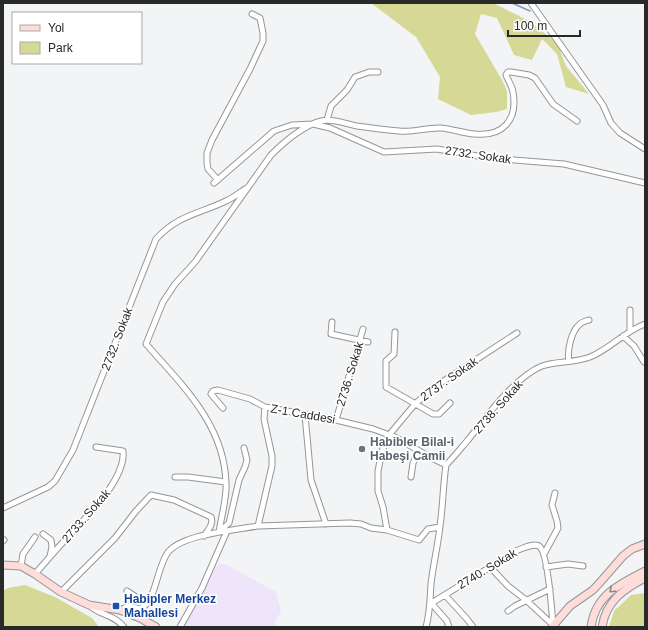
<svg xmlns="http://www.w3.org/2000/svg" width="648" height="630" font-family="Arial,sans-serif">
  <rect width="100%" height="100%" fill="#f2f4f6"/>
  <path fill="#eee5fb" d="M219,564H225L276,592L281,611L274,624L277,627H183L214,568Z"/>
  <path fill="#d5d995" d="M371,3H493L529,21L557,43L566,66L589,94L566,87L557,54L542,39L532,60L514,55L497,18L481,14L475,34L502,80L507,91V109L496,112L471,115L438,99L440,77L416,37Z
    M25,585L55,597L92,618L99,627H3V591L8,588Z
    M645,593V627H609L614,611L631,595Z"/>
  <g fill="none" stroke-linecap="round" stroke-linejoin="round">
    <path stroke="#7b9db9" stroke-width="1.5" d="M512,3L530,11"/>
    <defs>
      <path id="street" d="M531,3L603,105L611,123L620,133L645,149
        M327,120L331,106L347,90L355,77L369,72H378
        M218,180L208,169L207,163V153L212,140L250,69L263,41V33L260,18L252,14
        M214,183L274,131L292,125L313,124L330,128L384,152L437,149L489,158L564,164L645,183
        M332,322L331,334L368,342
        M630,331V310
        M395,332L394,354L386,361V387L433,414H439L450,403
        M623,336L634,346L644,362
        M569,361C567,351 571,331 580,324C582,322 586,321 589,320
        M223,408L211,394L213,391L218,390L250,399L265,407L336,420L373,429L395,437L428,456L446,465C443,485 443,506 440,526C438,546 433,565 431,584C430,599 430,613 426,627
        M305,415L311,480L326,524
        M336,420L363,329
        M446,465C454,457 461,448 468,440C486,417 515,377 542,366C557,361 574,363 590,357C610,349 625,331 645,324
        M175,477H188L226,482
        M411,477L413,463L419,451
        M3,508L48,487L55,481L73,450L156,239C178,215 199,214 226,201C233,198 239,193 245,189
        M258,526L350,523L361,524L371,528L387,530
        M440,527L428,529L419,540L387,530L383,507L378,491V471L382,451L389,435L415,404L436,386L517,333
        M220,531L229,523L239,480L245,467L247,460L244,448
        M219,532C221,518 227,497 226,484C225,425 182,385 146,344L163,302L175,284L195,262L271,155C285,141 302,126 321,121C332,118 346,124 357,126C371,128 385,130 399,131C413,133 427,127 441,128C452,129 463,133 474,134C503,137 518,120 513,92C512,85 508,81 506,75L508,72H511L529,75L535,78L553,104L577,121
        M43,534L51,540L52,547L50,556
        M3,541L4,540
        M544,554L558,528L557,521L552,505L555,493
        M21,566L23,554L35,537
        M490,567L508,586L526,600L553,625
        M546,567L568,564L583,566
        M35,574C48,559 61,544 74,530C91,513 126,477 123,451L96,447
        M127,591L147,604
        M61,592L115,538L136,511L151,495L174,500L211,517C214,524 208,530 204,536
        M445,595L467,619L473,627
        M430,604L518,550C524,548 533,543 539,546C548,552 552,613 553,625
        M432,604L447,621L449,627
        M90,606C102,616 113,614 124,627
        M120,610L129,606C133,607 137,609 141,608C156,603 157,564 169,551C185,534 235,530 258,526L272,466V456L264,419L265,407
        M508,611L515,606L550,589
        M180,627L202,588L227,531"/>
      <path id="secondary" d="M3,565L21,566L35,574L61,592L89,605L120,610L140,618L156,627
        M552,627L570,606L593,590L603,579L623,556L632,549L645,544
        M591,627C595,595 620,584 645,571
        M602,627C606,601 624,589 645,578"/>
    </defs>
    <use href="#street" stroke="#949697" stroke-width="7"/>
    <use href="#secondary" stroke="#949697" stroke-width="9"/>
    <use href="#street" stroke="#fff" stroke-width="5"/>
    <use href="#secondary" stroke="#fedcd9" stroke-width="7"/>
  </g>
  <defs><path id="oneway-chevron" d="M-2-3.5L2.5 0L-2 3.5" fill="none" stroke-width="1.6" stroke-linecap="round" stroke-linejoin="round"/></defs>
  <use stroke="#938281" href="#oneway-chevron" transform="translate(612 590) rotate(137)"/>
  <circle fill="#6b7280" stroke="#fff" stroke-width="1.5" cx="362" cy="449" r="4"/>
  <rect fill="#1a4fb4" stroke="#fff" stroke-width="1.5" x="112" y="602" width="8" height="8" rx="2"/>
  <g text-anchor="middle" stroke-width="3.5" stroke-linejoin="round" paint-order="stroke">
    <g font-size="12" fill="#282929" stroke="#fff">
      <text transform="translate(478 155) rotate(8)" y="4">2732. Sokak</text>
      <text transform="translate(117 339) rotate(-69)" y="4">2732. Sokak</text>
      <text transform="translate(350 374) rotate(-73)" y="4">2736. Sokak</text>
      <text transform="translate(449 379) rotate(-35)" y="4">2737. Sokak</text>
      <text transform="translate(498 407) rotate(-48)" y="4">2738. Sokak</text>
      <text transform="translate(303 414) rotate(10)" y="4">Z-1 Caddesi</text>
      <text transform="translate(86 516) rotate(-49)" y="4">2733. Sokak</text>
      <text transform="translate(487 569) rotate(-31)" y="4">2740. Sokak</text>
    </g>
    <g font-size="12" font-weight="bold" fill="#5b616d" stroke="#fff" text-anchor="start">
      <text x="370" y="446">Habibler Bilal-i<tspan x="370" dy="14">Habeşi Camii</tspan></text>
    </g>
    <g font-size="12" font-weight="bold" fill="#164399" stroke="#fff" text-anchor="start">
      <text x="124" y="603">Habipler Merkez<tspan x="124" dy="14">Mahallesi</tspan></text>
    </g>
  </g>
  <rect width="648" height="630" fill="none" stroke="#282929" stroke-width="8"/>
  <rect x="12" y="12" width="130" height="52" fill="#ffffff" stroke="#a9a9a9"/>
  <rect x="20" y="25" width="20" height="6" fill="#fedcd9" stroke="#a9a9a9"/>
  <text x="48" y="32" font-size="12" fill="#282929">Yol</text>
  <rect x="20" y="42" width="20" height="12" fill="#d5d995" stroke="#a9a9a9"/>
  <text x="48" y="52" font-size="12" fill="#282929">Park</text>
  <path d="M508 30v6h72v-6" fill="none" stroke="#282929" stroke-width="2"/>
  <text x="514" y="30" font-size="12" fill="#282929" stroke="#ffffff" stroke-width="3" paint-order="stroke">100 m</text>
</svg>
